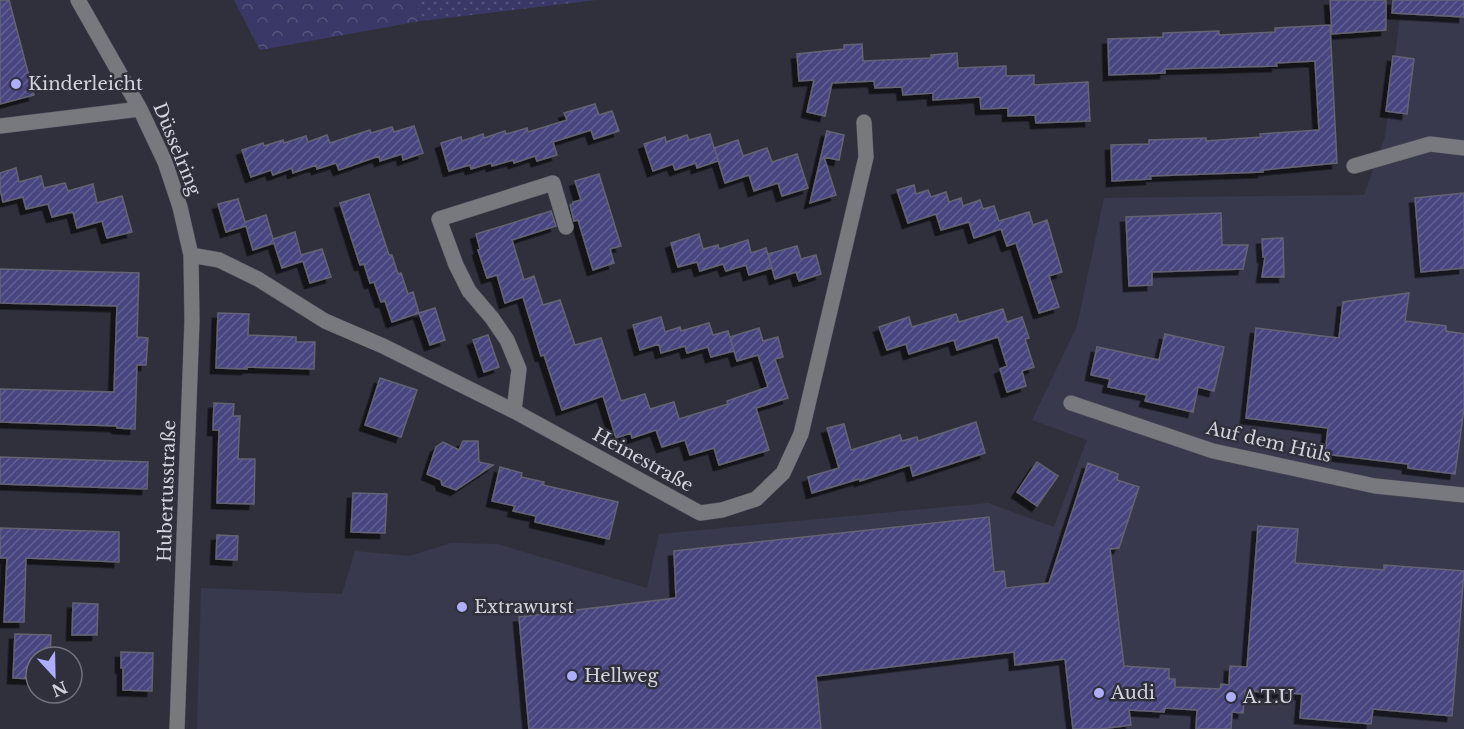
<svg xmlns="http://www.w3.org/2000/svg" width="1464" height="729" font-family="'Libre Baskerville',serif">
  <defs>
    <pattern id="grass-dots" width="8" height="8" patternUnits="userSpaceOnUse" patternTransform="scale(1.5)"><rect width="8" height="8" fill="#3a3866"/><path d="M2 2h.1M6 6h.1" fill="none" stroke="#56547b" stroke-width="1.8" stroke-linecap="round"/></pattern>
    <pattern id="park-crowns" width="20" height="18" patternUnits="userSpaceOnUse" patternTransform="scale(1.5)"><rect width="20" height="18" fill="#3a3866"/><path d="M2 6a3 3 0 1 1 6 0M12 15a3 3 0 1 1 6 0" fill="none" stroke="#56547b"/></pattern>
    <pattern id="building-hatch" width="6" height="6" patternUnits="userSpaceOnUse" patternTransform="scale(1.5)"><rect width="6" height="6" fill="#494581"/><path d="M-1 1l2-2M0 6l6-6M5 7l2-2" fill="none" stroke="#625f92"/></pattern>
    <filter id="shadow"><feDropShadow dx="-5.5" dy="5.5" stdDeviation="0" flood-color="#0009"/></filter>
  </defs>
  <rect width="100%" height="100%" fill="#30303d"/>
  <path fill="#39394d" d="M1402,0H1464V729H197L201,588L342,594L355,551L410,556L451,543L497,544L647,588L659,534L988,503L1054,527L1087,440L1032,420L1077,326L1104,198L1364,195L1385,137Z"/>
  <path fill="url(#grass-dots)" d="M415,0H597L421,21Z"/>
  <path fill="url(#park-crowns)" d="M234,0H415L421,21L260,50Z"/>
  <path fill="url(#building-hatch)" stroke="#636372" stroke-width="1.5" filter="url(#shadow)" d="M0,0H9L34,95L0,104Z
    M1330,0H1386V30L1332,34Z
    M1393,0H1464V17L1392,13Z
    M1330,25L1337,163L1263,170V172L1150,176L1151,179L1112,181L1111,145L1149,144V140L1206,138V141L1261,137L1260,134L1319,130L1315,61L1276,63L1277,66L1165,69V73L1109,75L1108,39L1163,37V33L1219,31V35L1275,32V28Z
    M862,44L863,61L931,58V55L957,53L958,68L1006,66V76L1034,75V85L1088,82L1090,121L1036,123L1035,115L1008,116V108L981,109L980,97L933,100V93L903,95L902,87L875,88L874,81L832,83L825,116L807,112L814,80L799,81L797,54L844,49V45Z
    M1393,56L1414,59L1407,114L1386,111Z
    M595,104L599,115L612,111L619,131L594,139L591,130L553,142L557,155L537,161L535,156L514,163L513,160L492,166L491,163L471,169L470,165L449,171L441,143L461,137L462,141L483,134L484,138L505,131L506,134L527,128L528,132L567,120L564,113Z
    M414,126L423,153L403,160L402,154L380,161L379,156L339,170L336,163L317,169L316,165L293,173L292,168L273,175L271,170L251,177L242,150L263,143L264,146L283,140L284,143L306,136L308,142L327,135L330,143L370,130L371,133L392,127L394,132Z
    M827,131L844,135L839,160L824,157L836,195L810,203Z
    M710,134L714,148L738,140L743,156L767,148L772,162L797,154L808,188L782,196L778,183L754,191L749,175L725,183L715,150L718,161L697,168L696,163L675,170L673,164L653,171L644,144L665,137L666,142L687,135L689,140Z
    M16,168L19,182L41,176L44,188L65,183L68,191L93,184L97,203L122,196L132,232L107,238L102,221L77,228L73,212L52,217L48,204L26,209L23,197L3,202L0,189V173Z
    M599,174L621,246L610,249L614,263L593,270L578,220L574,221L570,205L573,204V202L581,200L575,181Z
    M914,185L916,194L928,190L931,197L946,192L949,202L961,198L963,206L980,200L983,209L994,206L999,221L1029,212L1033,225L1047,220L1062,272L1049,276L1059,307L1039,313L1016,243L1007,246L1001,229L974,238L969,222L941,230L936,214L908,223L897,190Z
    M1464,193V268L1421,272L1415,198Z
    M369,194L389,255H392L398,274L401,273L408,294L413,292L419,313L392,322L385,301L381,302L374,282L370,283L364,264L360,265L340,203Z
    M238,199L245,222L266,215L273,239L295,232L301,255L322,249L331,277L310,283L303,261L282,268L273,240L274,243L253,250L246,226L226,232L218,204Z
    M551,211L556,226L512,240L524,280L534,276L543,305L560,300L575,345L601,338L621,401L645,394L650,409L674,402L679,419L728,404L727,401L768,387L758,355L737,361L730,337L759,328L763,341L778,337L783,357L775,359L788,398L756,408L769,450L719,465L714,448L690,455L685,440L662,447L656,430L632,438L631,433L616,438L603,396L562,410L544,355L541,356L523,297L505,303L497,275L487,278L478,250L480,249L476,234Z
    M1221,213L1222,245H1248L1243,269L1152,272V285L1129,286L1126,217Z
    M699,234L703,249L718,245L719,249L748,240L751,253L766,248L772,268L749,275L746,265L726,271L723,264L700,271L697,262L678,267L671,243Z
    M1283,238L1284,277H1262L1265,257H1263L1262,239Z
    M797,246L801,259L816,255L821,274L799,281L796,272L775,279L768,254Z
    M0,269L139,273L137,337L148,338L146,365H137L135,429L117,428V426L0,422V389L114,392L117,306L0,303Z
    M1409,293L1405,321L1446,326V331L1464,334V408L1455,474L1408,468V464L1325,454L1328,428L1246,418L1256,328L1339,338L1343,302Z
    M435,308L445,340L430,345L419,313Z
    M1003,309L1007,322L1022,317L1029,338L1025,339L1034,367L1022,371L1026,386L1007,392L1000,369L1007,366L998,337L957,350L954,340L909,354L906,344L887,350L879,327L909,317L912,327L956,314L959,322Z
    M218,313L249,314L248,335L296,337V342H315L314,369L247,367V369L216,368Z
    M661,317L665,332L680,327L681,331L709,323L713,335L728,331L734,351L711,357L708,347L687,353L685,346L661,353L659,344L640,350L633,325Z
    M1165,334L1224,347L1214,391L1198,387L1193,412L1145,401L1147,395L1108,387L1110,379L1091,375L1097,347L1159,360Z
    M488,335L499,367L484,372L473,340Z
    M380,378L417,390L401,437L365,425Z
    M214,403L234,404L233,416H240L238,459H255L254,504L217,503L219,430H213Z
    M976,422L985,453L913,476L910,465L860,481L859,479L812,493L808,477L839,468L827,428L844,424L851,450L900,435L902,441L917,437L918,441Z
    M463,441H478L479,462L493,465L456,490L442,485L441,480L427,474L436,447L443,442L459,450Z
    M0,457L148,462L147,489L0,484Z
    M1037,462L1058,476L1037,506L1017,492Z
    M1088,463L1118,474L1117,480L1139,487L1119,548L1110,549L1124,666L1169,669V679H1175V687L1220,689L1221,684L1229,685L1230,666L1247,667L1258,526L1298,529L1295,563L1384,570V565L1464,571L1452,716L1373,709L1371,724L1300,718L1302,694L1245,691L1243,713L1232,712L1231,729H1196L1197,710L1165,708L1164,712L1129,710L1131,725L1101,729H1073L1065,659L1015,665L1014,652L816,676L821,729H529L519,617L676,598L674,551L989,517L994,572L1004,571L1006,588L1049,583Z
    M500,467L522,473L521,477L544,482L543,485L618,502L609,539L535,522L536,516L513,511L515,506L492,501Z
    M353,493L387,494L385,533L351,532Z
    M0,528L119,532V562L26,558L24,622H4L7,558H0Z
    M217,535L238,536L237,560L216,559Z
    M73,603L98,604L97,635H72Z
    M15,634L51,635L50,657H36V679L13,678Z
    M121,652L153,653L152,691L123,690V668H121Z"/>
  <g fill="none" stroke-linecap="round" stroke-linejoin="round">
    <defs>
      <path id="minor" d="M78,0L140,109L165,162L180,207L191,255L192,321L177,729
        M0,126L140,109
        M1354,166L1430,144L1464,148
        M191,255L219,260L258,279L325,321L383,346L514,411L700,513L722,510L756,499L783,473L801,434L866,157L864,122
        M1071,403L1213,451L1375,486L1464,495
        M514,411L519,369L507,340L492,318L469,291L456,265L439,219L553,183L566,227"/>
    </defs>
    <use href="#minor" stroke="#4d4d5a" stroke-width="16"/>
    <use href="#minor" stroke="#78787f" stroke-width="15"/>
  </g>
  <g fill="#afaefa" stroke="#30303d" stroke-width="2">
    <circle cx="16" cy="84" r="6"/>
    <circle cx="462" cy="607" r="6"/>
    <circle cx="572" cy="676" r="6"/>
    <circle cx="1099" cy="693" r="6"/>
    <circle cx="1231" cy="697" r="6"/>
  </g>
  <g text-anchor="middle" stroke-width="5" stroke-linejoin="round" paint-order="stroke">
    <g font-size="18" fill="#d3d3dc" stroke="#30303d" text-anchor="start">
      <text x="28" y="90">Kinderleicht</text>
      <text x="474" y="613">Extrawurst</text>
      <text x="584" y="682">Hellweg</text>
      <text x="1111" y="699">Audi</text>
      <text x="1243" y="703">A.T.U</text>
    </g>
    <g font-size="18" fill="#d3d3dc" stroke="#30303d">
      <text transform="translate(177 149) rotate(68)" y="6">Düsselring</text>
      <text transform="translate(1269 442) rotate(13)" y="6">Auf dem Hüls</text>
      <text transform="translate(643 460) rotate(29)" y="6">Heinestraße</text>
      <text transform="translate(167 491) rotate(-88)" y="6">Hubertusstraße</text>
    </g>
  </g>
  <g transform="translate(54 675) rotate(158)"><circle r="28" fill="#30303d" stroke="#71717d" stroke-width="1.5"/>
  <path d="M0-4.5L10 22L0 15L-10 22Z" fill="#afaefa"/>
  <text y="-9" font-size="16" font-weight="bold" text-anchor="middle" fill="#d3d3dc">N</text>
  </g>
</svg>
